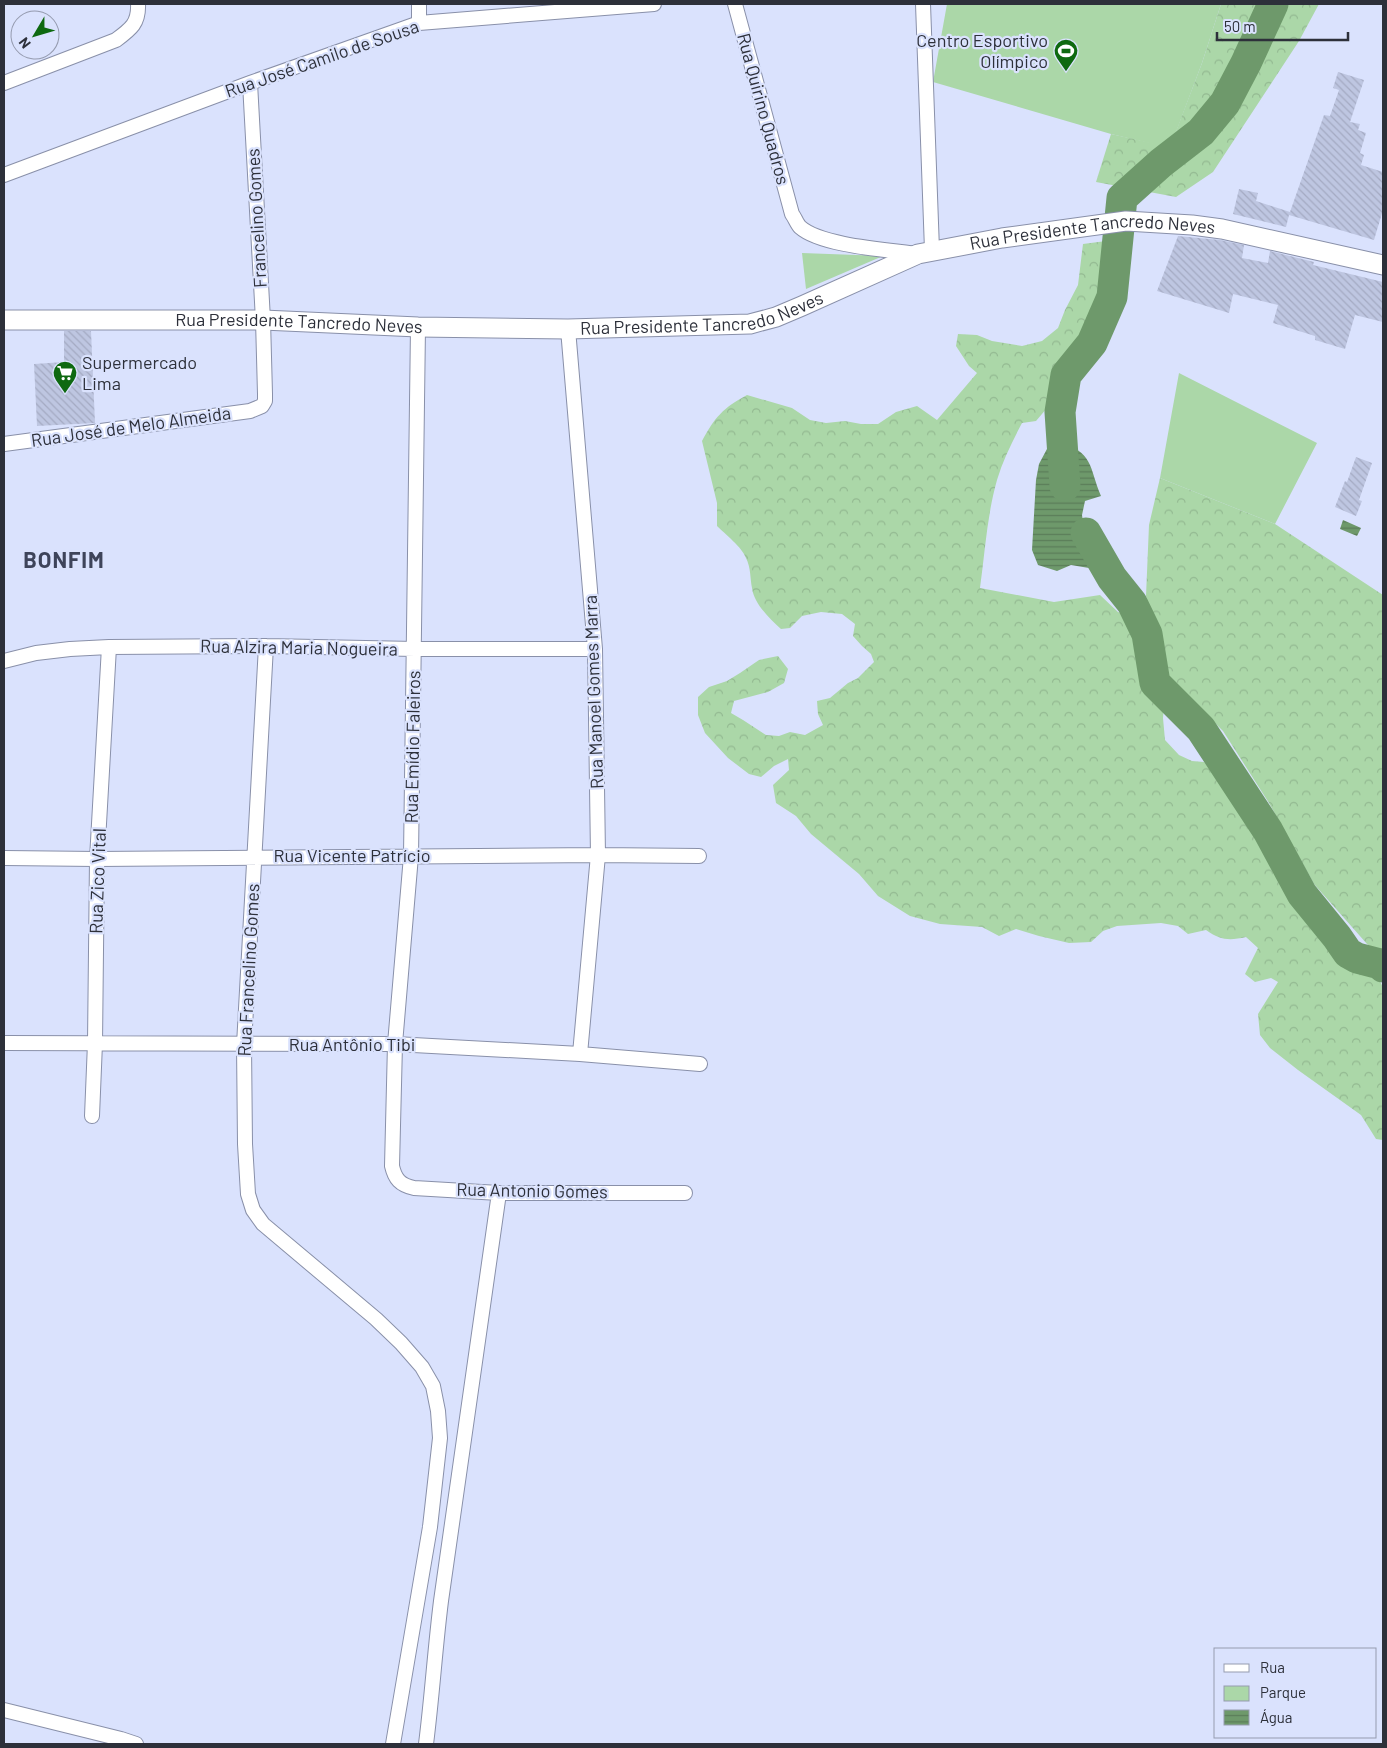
<svg xmlns="http://www.w3.org/2000/svg" width="1387" height="1748" font-family="Barlow,sans-serif">
  <defs>
    <pattern id="forest-crowns" width="20" height="18" patternUnits="userSpaceOnUse" patternTransform="scale(1.25)"><rect width="20" height="18" fill="#abd7a8"/><path d="M2 6a3 3 0 1 1 6 0M12 15a3 3 0 1 1 6 0" fill="none" stroke="#93b991"/></pattern>
    <pattern id="water-rules" width="6" height="5" patternUnits="userSpaceOnUse" patternTransform="scale(1.25)"><rect width="6" height="5" fill="#6e996b"/><path d="M0 2.5h6" fill="none" stroke="#5b7d59"/></pattern>
    <pattern id="building-back-hatch" width="6" height="6" patternUnits="userSpaceOnUse" patternTransform="scale(1.25)"><rect width="6" height="6" fill="#bec6e1"/><path d="M-1 5l2 2M0 0l6 6M5-1l2 2" fill="none" stroke="#a4aac2"/></pattern>
  </defs>
  <rect width="100%" height="100%" fill="#dae2fd"/>
  <path fill="#abd7a8" d="M947,4H1221L1202,63L1170,148L1111,134L933,82Z
    M802,253L883,256L806,289Z
    M1179,373L1317,443L1275,524L1160,478Z"/>
  <path fill="url(#forest-crowns)" d="M1221,4H1319L1299,41L1213,172L1176,197L1096,182L1111,134L1170,147L1202,63Z
    M1106,241L1109,245L1106,254V268L1096,309L1087,326L1081,343L1064,366L1058,378L1053,401L1036,421L1022,423C1012,442 1003,460 997,480C987,515 985,552 980,588L1054,602L1100,595L1118,612L1127,615L1135,637L1140,657L1139,671L1145,690L1155,695L1164,706L1163,718L1165,740L1179,755L1192,761L1204,762L1219,775L1229,793L1260,838L1281,882L1293,902L1305,916L1319,923L1338,945L1346,958L1352,963L1367,968L1381,983L1383,988V1140L1376,1139L1361,1115L1298,1070L1270,1048L1260,1035L1258,1014L1278,982L1271,978L1255,982L1245,974L1258,948L1246,937C1229,941 1220,940 1206,930L1188,934L1178,926L1161,923L1117,926L1103,931L1091,942L1069,943L1039,936L1016,929L999,936L982,927L940,924L910,916L878,896L859,874L811,834L796,816L776,803L773,785L789,770L788,759L774,766L761,777L749,774L728,758L705,733L698,715V697L709,687L727,681L740,673L759,660L778,656L788,669L784,683L768,692L734,701L731,713L743,720L766,735L779,736L790,732L805,735L823,725L818,714L817,701L830,698L848,683L858,678L874,662L871,654L862,646L853,636L855,624L842,614L821,612L802,616L790,628L781,629C770,619 754,604 752,588C750,578 751,568 746,558C742,547 725,534 717,526V503L702,441C715,417 723,408 747,395L792,408L810,420L826,423L845,421L861,424H878L896,412L917,406L937,420L977,373L969,366L956,346L958,334L977,335L992,341L1022,346L1042,341L1058,328L1065,310L1078,285L1083,244Z
    M1160,478L1275,524L1383,595V956L1367,944L1314,884L1269,803L1223,731L1165,673L1146,596L1149,525Z"/>
  <path fill="url(#water-rules)" d="M1057,443C1094,450 1089,468 1101,496L1085,501L1082,515L1084,530C1098,540 1104,554 1107,571L1071,565L1057,571L1038,565L1032,550L1036,480L1039,464L1048,447Z
    M1343,520L1361,528L1357,536L1340,529Z
    M1324,919L1352,949L1378,958L1383,961V975C1375,962 1361,966 1349,959C1343,954 1329,928 1324,919Z"/>
  <g fill="none" stroke-linecap="round" stroke-linejoin="round">
    <path stroke="#6e996b" stroke-width="31" d="M1065,486L1060,412L1066,375L1092,343L1112,297L1122,198L1161,163L1201,132L1225,103L1246,63L1273,4
      M1086,533L1112,578L1132,603L1147,634L1155,683L1201,729L1268,831L1302,894L1337,937L1348,953L1357,958L1380,964L1383,967"/>
  </g>
  <path fill="url(#building-back-hatch)" d="M1338,72L1364,80L1350,122L1360,124L1358,130L1366,133L1360,153L1364,155L1361,165L1383,172V210L1374,240L1289,215L1286,227L1233,214L1239,189L1258,193L1256,201L1290,212L1324,115L1330,116L1339,90L1333,88Z
    M1178,236L1220,240L1244,245L1242,258L1268,263L1270,251L1314,262L1313,265L1383,282V322L1355,315L1345,349L1315,340V336L1273,323L1278,305L1233,294L1229,313L1157,291Z
    M64,331H91L95,423L37,426L34,364L64,362Z
    M1356,457L1372,463L1359,500L1362,501L1356,516L1335,507L1345,481L1347,482Z"/>
  <g fill="none" stroke-linecap="round" stroke-linejoin="round">
    <defs>
      <path id="street" d="M735,4L792,214C795,218 797,224 800,227C821,246 890,250 918,254
        M923,4L932,250
        M419,23V4
        M4,83L116,40C131,29 139,23 138,4
        M4,175L250,83L419,23L654,4
        M418,327L411,856L395,1044L392,1166C395,1179 400,1185 414,1188L499,1193H685
        M568,329L595,649L598,855L580,1054
        M4,444L250,411L262,406L265,401V394L263,320L250,83
        M266,646L244,1045L245,1144L248,1194L253,1210L263,1224L376,1319L401,1343L422,1367L433,1386L438,1411L440,1438L430,1527L393,1744
        M4,661L36,653L70,649L109,647L266,646L415,649H595
        M4,858L97,859L598,855L699,856
        M4,1043L395,1044L580,1054L700,1064
        M92,1116L95,1043L97,859L109,647
        M4,1710L121,1739L136,1744
        M426,1744C432,1697 435,1649 441,1601L499,1193"/>
      <g id="secondary">
        <path id="s1" d="M4,320H263L418,327L568,329L750,324L776,317L802,306L918,254L1002,238L1126,221L1192,225L1222,229L1383,265"/>
      </g>
    </defs>
    <use href="#street" stroke="#8990a9" stroke-width="16"/>
    <use href="#secondary" stroke="#8990a9" stroke-width="21"/>
    <use href="#street" stroke="#fff" stroke-width="14"/>
    <use href="#secondary" stroke="#fff" stroke-width="19"/>
  </g>
  <defs>
    <symbol id="stadium-pin" viewBox="-11 -11 22 30"><path d="M0 17L-7.5 6A9.5 9.5 0 1 1 7.5 6Z" fill="#0e6910" stroke="#dae2fd"/><path d="M0-5a6.5 5 0 1 0 0 10a6.5 5 0 1 0 0-10ZM-3.5-1.8h7v3.6h-7Z" fill="#fff"/></symbol>
    <symbol id="supermarket-pin" viewBox="-11 -11 22 30"><path d="M0 17L-7.5 6A9.5 9.5 0 1 1 7.5 6Z" fill="#0e6910" stroke="#dae2fd"/><path d="M-6-5.5h2.5l.6 2H6L4.5 2H-2.5L-4.4-4H-6ZM-1.5 3.2a1.3 1.3 0 1 0 .1 0ZM3 3.2a1.3 1.3 0 1 0 .1 0Z" fill="#fff"/></symbol>
  </defs>
  <g fill-rule="evenodd">
    <use href="#stadium-pin" x="1052" y="37" width="28" height="38"/>
    <use href="#supermarket-pin" x="51" y="359" width="28" height="38"/>
  </g>
  <g text-anchor="middle" stroke-width="4.5" stroke-linejoin="round" paint-order="stroke">
    <g font-size="18" fill="#2d303a" stroke="#dae2fd" text-anchor="end">
      <text x="1048" y="47">Centro Esportivo<tspan x="1048" dy="21">Olímpico</tspan></text>
      <text x="82" y="369" text-anchor="start">Supermercado<tspan x="82" dy="21">Lima</tspan></text>
    </g>
    <g font-size="18" fill="#2d303a" stroke="#dae2fd">
      <text transform="translate(322 59) rotate(-19)" y="6">Rua José Camilo de Sousa</text>
      <text transform="translate(763 109) rotate(75)" y="6">Rua Quirino Quadros</text>
      <text transform="translate(257 218) rotate(-93)" y="6">Francelino Gomes</text>
      <text dy="6" stroke="none"><textPath href="#s1" startOffset="1105">Rua Presidente Tancredo Neves</textPath></text>
      <text dy="6" stroke="none"><textPath href="#s1" startOffset="700">Rua Presidente Tancredo Neves</textPath></text>
      <text dy="6" stroke="none"><textPath href="#s1" startOffset="295">Rua Presidente Tancredo Neves</textPath></text>
      <text transform="translate(131 427) rotate(-8)" y="6">Rua José de Melo Almeida</text>
      <text transform="translate(299 648) rotate(1)" y="6">Rua Alzira Maria Nogueira</text>
      <text transform="translate(594 692) rotate(-92)" y="6">Rua Manoel Gomes Marra</text>
      <text transform="translate(413 747) rotate(-89)" y="6">Rua Emídio Faleiros</text>
      <text x="352" y="862">Rua Vicente Patrício</text>
      <text transform="translate(98 881) rotate(-88)" y="6">Rua Zico Vital</text>
      <text transform="translate(249 970) rotate(-87)" y="6">Rua Francelino Gomes</text>
      <text x="352" y="1051">Rua Antônio Tibi</text>
      <text transform="translate(532 1191) rotate(1)" y="6">Rua Antonio Gomes</text>
    </g>
    <g font-size="22" font-weight="bold" letter-spacing="1" fill="#3e445a" stroke="#dae2fd">
      <text x="64" y="568">BONFIM</text>
    </g>
  </g>
  <rect width="1387" height="1748" fill="none" stroke="#2d303a" stroke-width="10"/>
  <rect x="1214" y="1648" width="162" height="90" fill="#dae2fd" stroke="#959baf"/>
  <rect x="1224" y="1664" width="25" height="8" fill="#ffffff" stroke="#959baf"/>
  <text x="1260" y="1673" font-size="15" fill="#2d303a">Rua</text>
  <rect x="1224" y="1686" width="25" height="15" fill="#abd7a8" stroke="#959baf"/>
  <text x="1260" y="1698" font-size="15" fill="#2d303a">Parque</text>
  <rect x="1224" y="1710" width="25" height="15" fill="url(#water-rules)" stroke="#959baf"/>
  <text x="1260" y="1723" font-size="15" fill="#2d303a">Água</text>
  <g transform="translate(35 35) rotate(232)"><circle r="24" fill="#dae2fd" stroke="#959baf"/>
  <path d="M0-4L9 19L0 12L-9 19Z" fill="#0e6910"/>
  <text y="-8" font-size="14" font-weight="bold" text-anchor="middle" fill="#2d303a">N</text>
  </g>
  <path d="M1217 32v8h131v-8" fill="none" stroke="#2d303a" stroke-width="2.5"/>
  <text x="1224" y="32" font-size="15" fill="#2d303a" stroke="#dae2fd" stroke-width="4" paint-order="stroke">50 m</text>
</svg>
